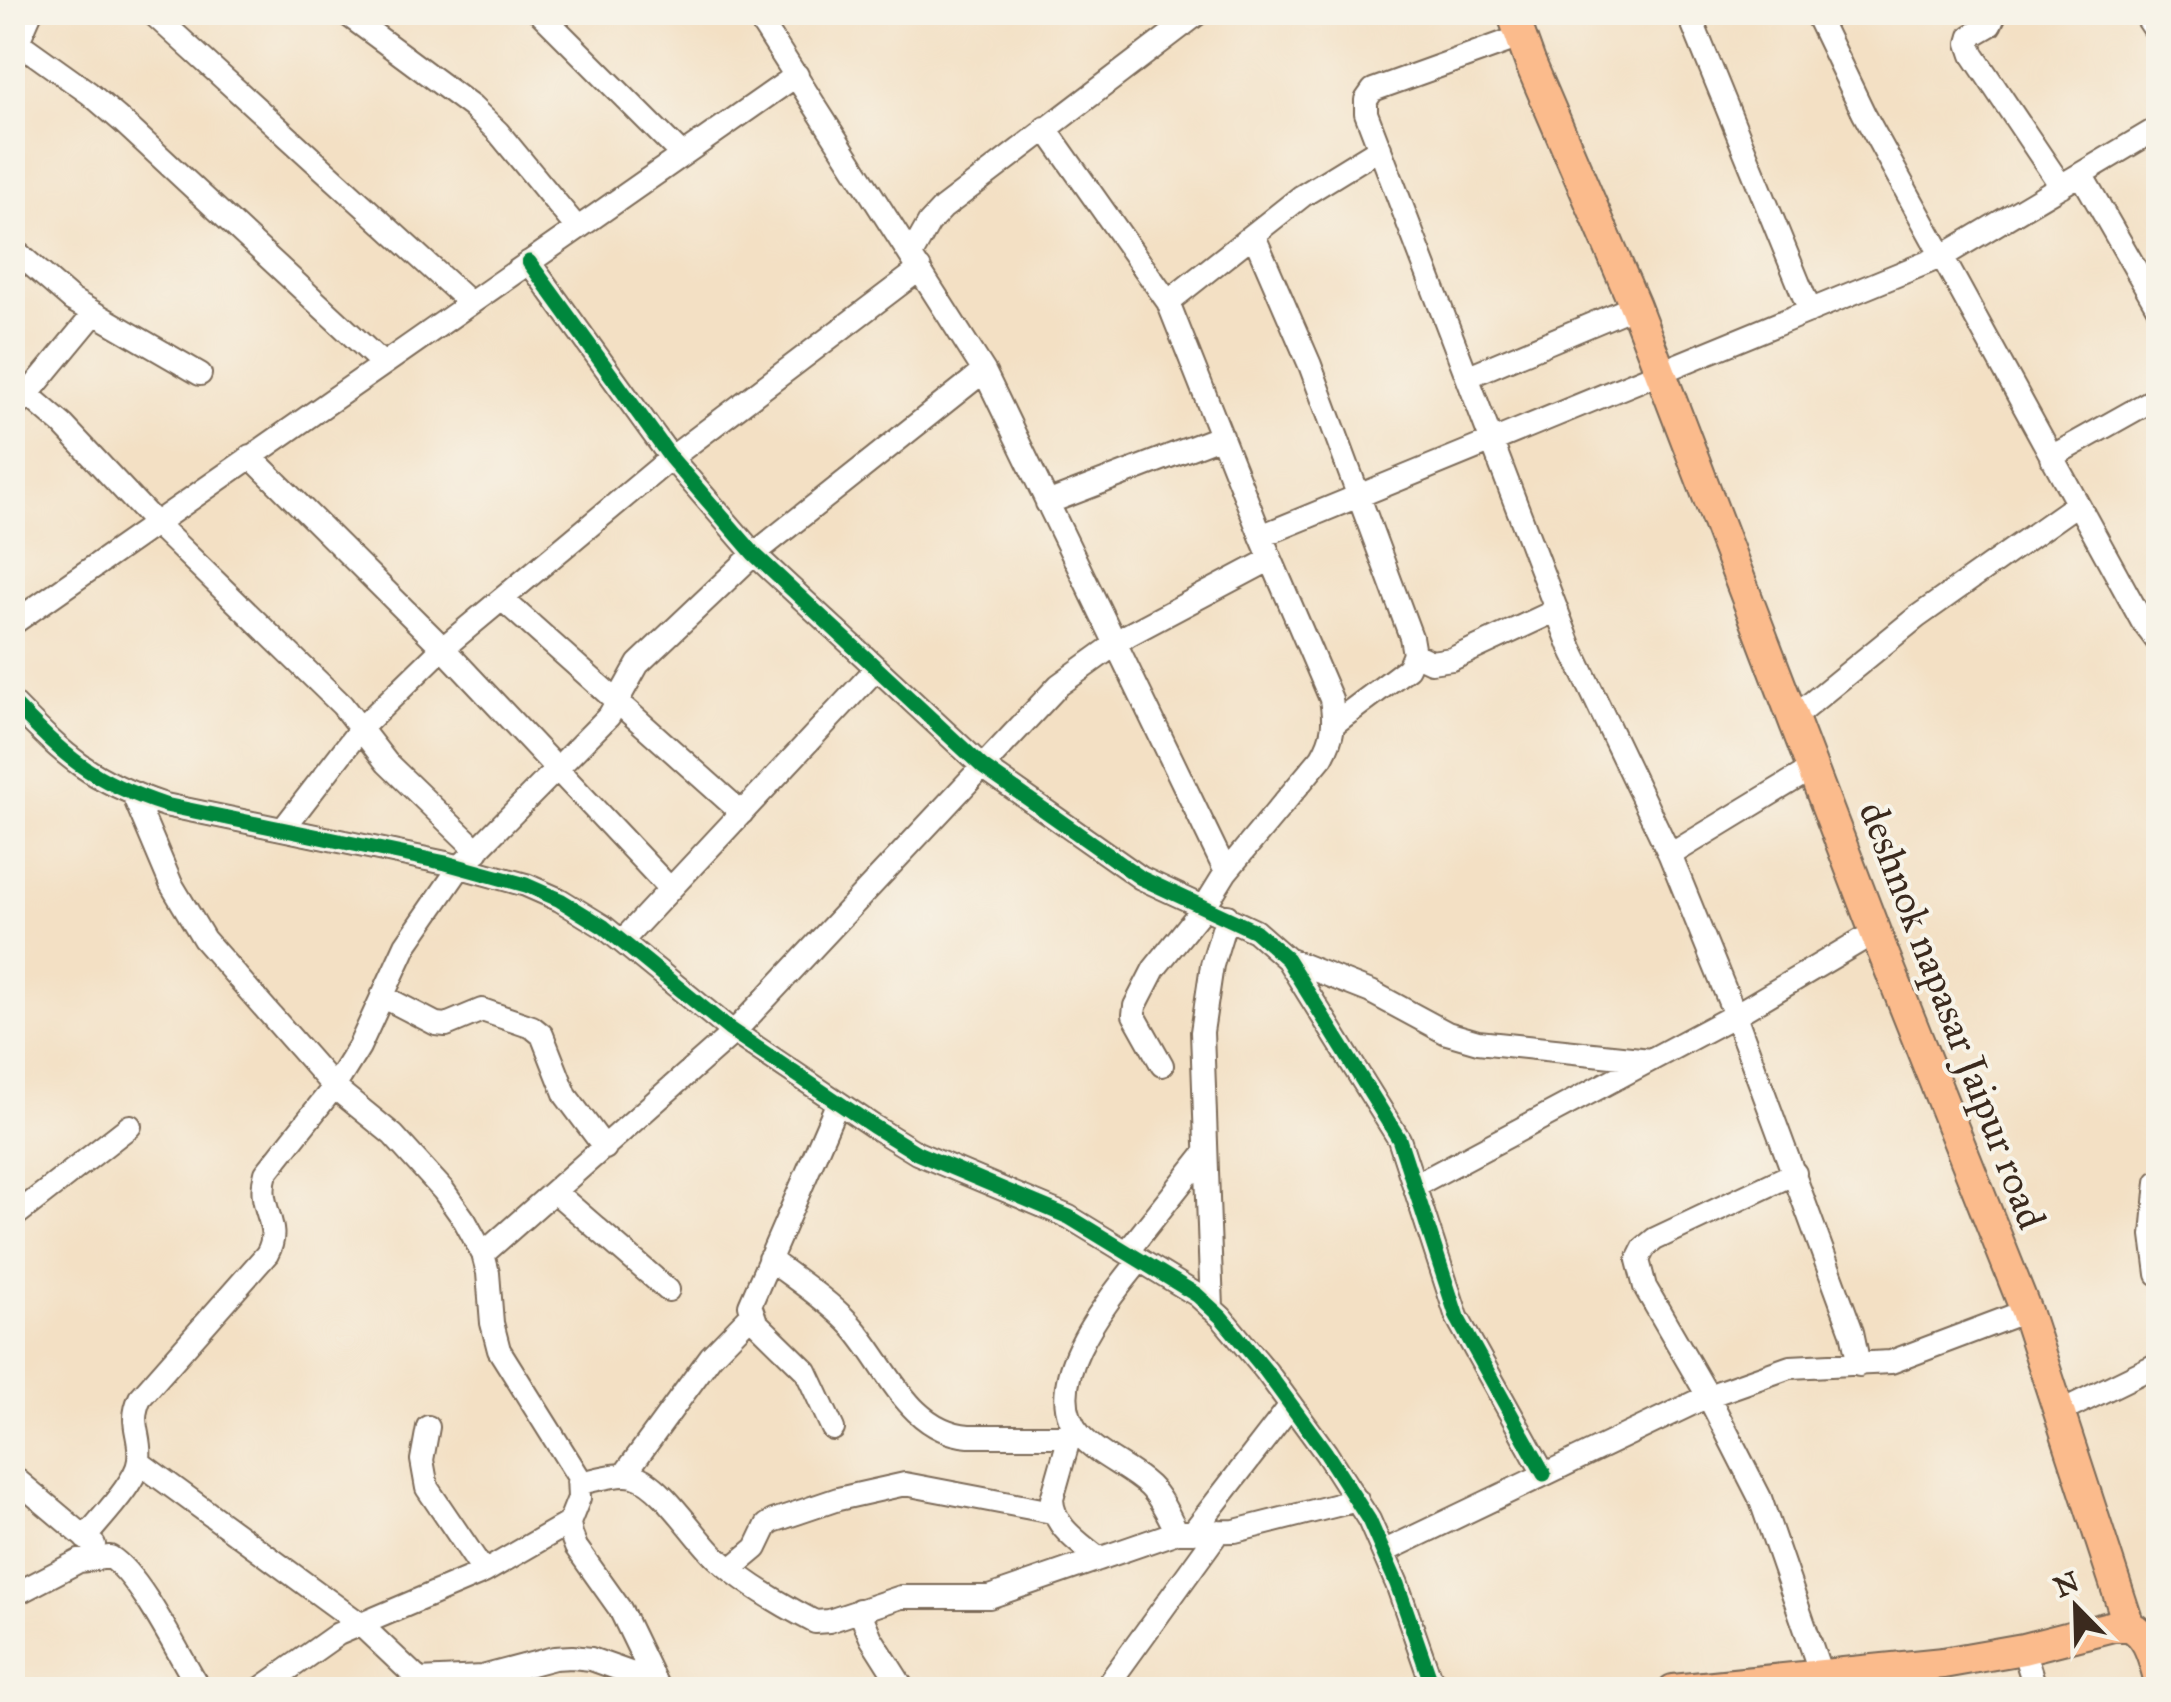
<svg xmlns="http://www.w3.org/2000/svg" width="2171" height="1702" font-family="'IM FELL Great Primer',serif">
  <rect width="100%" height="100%" fill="#f7f3e8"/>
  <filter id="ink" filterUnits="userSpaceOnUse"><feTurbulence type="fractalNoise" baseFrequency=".01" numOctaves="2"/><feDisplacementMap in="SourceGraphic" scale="20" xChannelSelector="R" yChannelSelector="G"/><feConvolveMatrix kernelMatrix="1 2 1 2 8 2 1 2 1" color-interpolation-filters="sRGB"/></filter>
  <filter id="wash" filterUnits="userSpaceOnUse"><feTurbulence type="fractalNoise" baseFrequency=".0048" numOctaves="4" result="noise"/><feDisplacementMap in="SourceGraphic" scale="40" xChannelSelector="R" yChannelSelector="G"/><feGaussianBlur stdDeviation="2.25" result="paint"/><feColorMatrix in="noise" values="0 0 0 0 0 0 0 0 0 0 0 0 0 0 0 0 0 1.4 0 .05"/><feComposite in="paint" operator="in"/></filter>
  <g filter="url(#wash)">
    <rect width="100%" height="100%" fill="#f3e0c4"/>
  </g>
  <g filter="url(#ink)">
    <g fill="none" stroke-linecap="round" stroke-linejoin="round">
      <defs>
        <path id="minor" d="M151,12L470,303
          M344,12L472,107L498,132L577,228
          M539,12L682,155
          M755,12L984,371L1226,872
          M1688,12L1810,311
          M1815,12L1864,114L2142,621L2158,642
          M1996,12L1990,25L1971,36L1969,43L1973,55L2061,186
          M2143,12L2158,34
          M1520,37L1373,90L1366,100V113L1571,648L1670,855L1735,1015L1852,1332L1859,1365
          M19,43L89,93L124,123L383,364
          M12,55L31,12
          M1045,128L1168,302L1261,536L1331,699C1335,722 1334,736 1322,757L1226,872L1205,906L1154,969L1135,1006L1134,1015L1162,1065
          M2081,174L2158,308
          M1254,236L1310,365L1411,637L1414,654L1408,668L1335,723
          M12,248L72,300L200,374
          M911,255L929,223L943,208L1200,12
          M529,262L671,458L754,554L983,767L1141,878L1255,931L1287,959L1399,1139L1457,1317L1544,1474
          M1168,302L1302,196L1380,148
          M1469,376L1635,306
          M12,381L63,425L155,523L342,705L387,763L478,851
          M12,413L94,314
          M250,456L443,648L670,889
          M2051,457L2158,397
          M1047,503L1222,436
          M1261,536L1943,256L2158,128
          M502,599L742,813
          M12,624L797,75
          M1414,654L1431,662L1452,659L1557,610
          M12,702C67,758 89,780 165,805L446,863L526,885L560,900L604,927L729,1029L873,1126L917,1153L1069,1217L1197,1295L1221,1317L1266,1371L1326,1453L1369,1520L1397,1584L1429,1676L1441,1690
          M1793,718L1917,617L2077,504
          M133,794L171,884L204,939L334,1087L393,1135L443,1190L465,1221L483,1254L488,1273L492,1323L499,1350L578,1476L579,1498L569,1523L571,1534L576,1547L620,1609L659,1690
          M283,829L361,728L443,648L671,458L920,269
          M1670,855L1813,768
          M622,941L877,668
          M1287,959L1371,992L1447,1033L1478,1042L1650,1060
          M382,996L436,1024L446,1025L482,1010L532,1027L542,1035L566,1096L605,1148
          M1795,1173L1655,1239L1644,1248L1638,1260L1645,1287L1708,1396L1760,1498L1821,1674
          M2158,1182L2153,1235L2158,1274
          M1416,1185L1735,1015L1875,932
          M555,1192L668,1290
          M12,1218L130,1126
          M1127,1252L1206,1152
          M483,1254L734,1032L1059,685L1128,635L1271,559
          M769,1259C795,1279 825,1298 848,1322C886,1361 906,1431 969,1436H1069
          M1140,1260C1109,1299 1035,1386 1081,1436C1100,1457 1129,1467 1149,1486C1162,1499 1169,1517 1177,1532
          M1212,1309L1202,1032L1212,965L1227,916
          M2060,1412L2158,1364
          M1073,1425L1052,1499C1053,1527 1079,1542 1099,1559
          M428,1427L422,1460L427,1488L484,1572
          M833,1429L806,1371L756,1322L750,1305L837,1104
          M140,1463L360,1624L419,1680L482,1677L554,1658L572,1657L591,1659L653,1681
          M624,1475L711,1356L751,1315
          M12,1476L94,1545
          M580,1483C596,1480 619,1472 634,1476C662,1483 695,1538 717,1558C744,1583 782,1605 815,1622L829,1621L901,1597H989L1177,1532L1235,1531L1357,1500
          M1193,1532L1291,1405
          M85,1538C99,1520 137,1482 139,1460C142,1435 128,1424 140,1398L267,1254C284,1224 255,1209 266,1173L334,1087L359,1047L406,945L460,867L609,716L638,664L754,554L984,371
          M1385,1551L1708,1396L1790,1367L1891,1362L2026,1311
          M731,1569L756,1548L767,1525L773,1521L838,1499L905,1484L1052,1512
          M12,1596L79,1561L110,1557C141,1576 179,1656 200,1690
          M859,1610L871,1638L904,1690
          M2023,1649L2036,1690
          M259,1690L338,1634L484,1572L569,1523
          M1104,1690L1219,1531"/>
        <path id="major" d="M1512,12L1530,62L1635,306L1875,932L2026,1311L2129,1626
          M2129,1626C2148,1634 2153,1657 2158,1675
          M1673,1690L1943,1663L2023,1649L2113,1626H2129"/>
      </defs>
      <use href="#minor" stroke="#7b6a58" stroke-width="26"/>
      <use href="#major" stroke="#7b6a58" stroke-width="34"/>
      <use href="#minor" stroke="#fff" stroke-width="22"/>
      <use href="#major" stroke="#fbbb8c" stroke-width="30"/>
      <defs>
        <path id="cycleway" d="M529,262L671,458L754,554L983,767L1141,878L1255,931L1287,959L1399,1139L1457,1317L1544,1474
          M12,702C67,758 89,780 165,805L446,863L526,885L560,900L604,927L729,1029L873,1126L917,1153L1069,1217L1197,1295L1221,1317L1266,1371L1326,1453L1369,1520L1397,1584L1429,1676L1441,1690"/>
      </defs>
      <use href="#cycleway" stroke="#f7f3e8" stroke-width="21"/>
      <use href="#cycleway" stroke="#00873e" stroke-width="15"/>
    </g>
  </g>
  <g text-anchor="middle" stroke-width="8" stroke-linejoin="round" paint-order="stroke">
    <g font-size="40" fill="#3b2a1e" stroke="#f7f3e8">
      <text transform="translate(1953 1015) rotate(69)" y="14">deshnok napasar Jaipur road</text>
    </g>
  </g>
  <rect width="2171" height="1702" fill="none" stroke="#f7f3e8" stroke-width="50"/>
  <g transform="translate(2076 1607) rotate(337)" stroke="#f7f3e8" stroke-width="8" paint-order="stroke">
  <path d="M0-8L18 38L0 25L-18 38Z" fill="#3b2a1e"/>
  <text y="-15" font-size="28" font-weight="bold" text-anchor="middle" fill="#3b2a1e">N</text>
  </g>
</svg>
